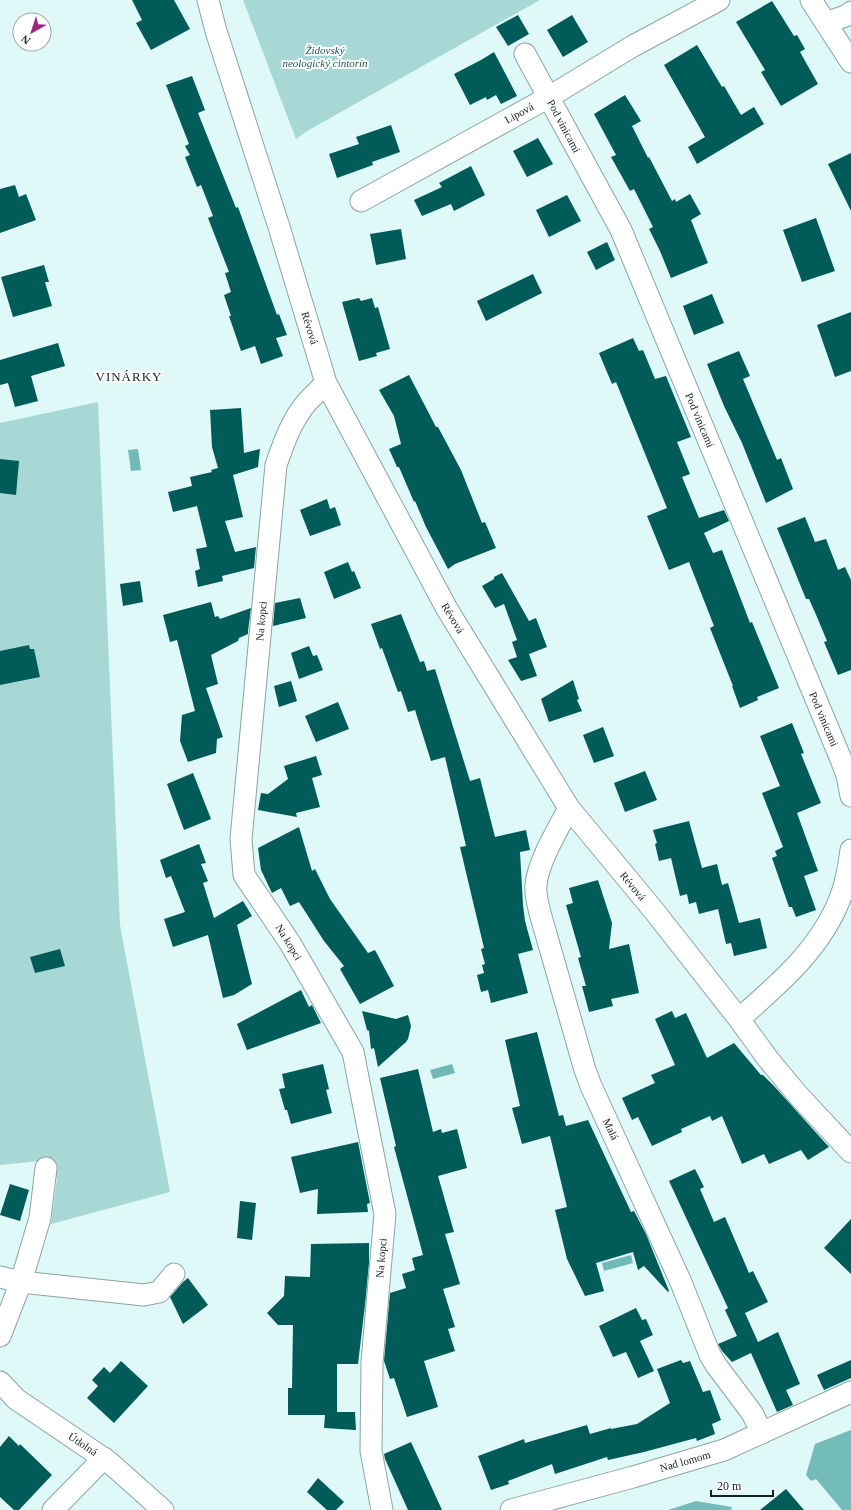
<svg xmlns="http://www.w3.org/2000/svg" width="851" height="1510" font-family="'Times New Roman',serif">
  <rect width="100%" height="100%" fill="#def9f8"/>
  <path fill="#a7d8d5" d="M243,0H540L307,131L296,139Z
    M98,402L120,925L170,1192L51,1224L57,1179L49,1160L0,1165V423Z"/>
  <path fill="#73bcb9" d="M851,1430V1510H842L816,1479L811,1481L806,1475L815,1444Z
    M696,1501L732,1507L731,1510H668Z"/>
  <path fill="#70b9b6" d="M138,449L141,470L131,471L128,450Z
    M452,1064L455,1073L433,1079L430,1070Z
    M631,1255L633,1263L604,1271L602,1263Z"/>
  <path fill="#005b59" d="M132,0H174L190,29L151,50L136,23L142,20Z
    M772,1L794,36L797,35L805,49L800,52L818,84L781,106L761,72L765,70L736,22Z
    M518,15L529,34L508,46L496,27Z
    M572,15L588,42L563,57L547,30Z
    M697,45L722,87L724,86L741,115L754,107L764,124L697,164L688,147L705,137L664,65Z
    M494,52L517,96L501,104L496,95L487,100L486,97L470,105L454,74L481,60Z
    M192,76L205,110L198,113L236,208L238,207L277,315L279,314L287,335L276,338L283,356L261,364L255,346L241,351L229,316H231L224,295L231,292L225,273L229,272L208,218L213,216L201,185L197,187L185,157L190,155L185,146L189,144L166,85Z
    M625,95L641,121L632,126L648,158L649,157L672,201L675,199L676,202L690,194L701,214L691,220L708,263L671,278L660,251L649,229L653,227L634,189L630,191L611,157L616,155L594,114Z
    M391,125L400,152L372,162L373,165L337,178L329,154L359,144L356,137Z
    M538,138L553,164L527,177L513,151Z
    M851,153V211L828,164Z
    M471,166L485,195L454,211L451,204L422,216L414,200L442,187L439,183Z
    M15,185L19,197L26,194L36,220L0,233V189Z
    M567,195L581,221L549,237L536,210Z
    M816,218L835,271L802,282L783,230Z
    M401,229L406,259L376,265L370,234Z
    M607,242L615,260L596,270L587,252Z
    M44,265L49,282H45L52,306L13,317L1,277Z
    M533,274L542,293L486,321L477,301Z
    M712,294L724,323L694,335L683,306Z
    M359,298L361,301L372,298L375,308L378,307L390,349L376,353L377,356L359,361L342,302Z
    M851,312V371L835,377L817,325Z
    M633,338L639,351L643,350L655,379L666,376L691,437L677,442L690,474L682,477L699,518L724,510L729,521L704,533L713,553L722,550L750,623L752,622L779,688L757,697L758,700L740,708L732,686H733L710,628L714,626L689,562L669,570L647,516L667,508L616,382L612,384L599,353Z
    M58,343L65,366L31,376L38,401L15,407L8,383L0,385V360Z
    M739,351L750,376L743,379L777,460L781,458L793,489L766,503L742,443L724,406L707,364Z
    M409,375L436,427H438L461,470L482,523L485,522L496,548L455,564L448,569L426,527L415,501L414,502L399,467H397L389,449L401,444L394,416L379,390Z
    M241,408L244,453L260,449L258,467L233,475L243,517L225,521L235,552L256,547L254,568L222,576L223,581L198,587L195,571L200,569L196,549L207,547L197,506L173,512L168,492L192,486L190,477L212,472L211,470L218,468L212,447L210,410Z
    M0,459L19,461L16,495L0,493Z
    M327,499L330,509L335,507L341,525L310,536L300,510Z
    M805,517L815,542L826,539L838,570L845,567L851,580V670L838,675L824,642L827,641L817,617L809,599H806L777,528Z
    M348,562L352,572L354,571L361,588L334,599L324,572Z
    M502,573L529,621L536,618L547,647L529,654L537,676L521,681L508,660L517,657L512,642L517,640L504,604L495,608L482,586L494,579V577Z
    M140,581L143,602L123,606L120,584Z
    M300,598L306,618L273,626L275,603Z
    M211,602L215,617L218,616L220,619L251,608L248,631V634L239,638L238,641L211,655L218,684L206,688L223,737L217,739L216,753L188,762L180,741L182,715L195,711L177,640L170,642L163,615Z
    M401,614L420,662L424,661L427,671L435,669L470,781L480,778L495,837L526,830L530,850L520,852L523,905L525,921L533,950L518,954L528,993L491,1003L488,990L481,992L477,975L484,973L482,965L485,964L481,949L484,948L460,847L466,846L445,757L431,761L415,710L408,712L401,691L398,692L382,648L380,649L371,624Z
    M29,645L30,649H34L40,677L0,685V651Z
    M309,646L313,656L317,655L323,670L299,679L291,653Z
    M573,680L579,699L577,700L582,711L549,722L541,699Z
    M291,681L297,701L279,707L274,686Z
    M338,702L349,729L316,742L305,716Z
    M792,723L804,753L801,754L821,803L797,813L818,871L804,876L816,910L796,917L792,907H789L772,858L777,856L775,851L783,847L762,793L780,786L760,736Z
    M603,727L614,756L594,763L583,735Z
    M316,756L322,775L312,778L320,807L296,813L297,817L258,810L261,793L268,794L288,779L284,766Z
    M645,771L657,800L625,812L614,783Z
    M193,773L211,819L184,830L167,784Z
    M689,821L702,868L717,864L722,885L728,883L739,923L760,918L767,948L734,956L731,943L726,944L718,909L699,914L696,902L689,904L687,894L680,896L671,858L659,861L655,844L657,843L653,830Z
    M299,827L312,871L315,869L330,899L368,953L375,950L394,986L360,1004L340,969L344,966L324,941L299,902L290,906L281,888L272,893L261,870L258,848Z
    M199,844L206,863L201,864L208,881L203,883L214,918L243,901L252,916L237,925L252,984L234,995L223,998L208,935L173,947L164,919L185,912L171,876L166,878L160,860Z
    M598,880L612,923L609,949L629,944L639,993L611,999L613,1006L589,1012L582,986H586L578,958L581,957L566,905L573,903L569,888Z
    M60,949L65,966L35,973L30,957Z
    M301,990L309,1007L312,1005L321,1023L247,1050L237,1024Z
    M362,1011L396,1019L408,1015L411,1026L408,1039L406,1042L378,1067L374,1048L371,1049L369,1031L367,1030Z
    M672,1011L675,1018L686,1013L707,1058L734,1043L761,1075H763L774,1086L829,1147L808,1160L801,1150L769,1164L764,1154L742,1164L722,1116L712,1121L710,1116L681,1129L682,1132L652,1146L638,1117L632,1120L622,1098L655,1083L651,1075L675,1065L655,1019Z
    M537,1032L559,1116L563,1115L566,1126L588,1120L631,1212L634,1211L646,1234L669,1291L668,1292L644,1266L638,1270L633,1252L596,1263L604,1291L585,1296L567,1259L555,1210L567,1207L550,1136L522,1144L512,1108L520,1106L505,1040Z
    M323,1064L329,1089L326,1090L332,1113L291,1124L287,1110H285L279,1089L285,1088L282,1074Z
    M418,1069L433,1132L441,1129L442,1133L457,1129L467,1168L438,1176L454,1232L445,1234L460,1284L443,1289L455,1327L448,1329L455,1351L424,1361L438,1407L407,1417L394,1378L390,1379L384,1361L390,1293L406,1288L402,1274L415,1270L412,1258L423,1255L394,1147L396,1146L380,1078Z
    M358,1142L370,1203L367,1204L368,1212L317,1214L318,1189L300,1193L291,1157Z
    M695,1169L704,1187L700,1189L714,1222L725,1217L749,1273L753,1271L768,1302L745,1313L758,1342L778,1332L800,1384L786,1390L793,1405L777,1412L751,1353L732,1362L722,1351L718,1344L737,1336L725,1310L728,1308L669,1181Z
    M10,1184L29,1190L20,1221L0,1215Z
    M240,1201L256,1203L252,1240L237,1238Z
    M851,1219V1274L824,1248Z
    M369,1243V1263L365,1305L358,1364H337V1412H355L356,1430L324,1428L325,1415H288V1388H292L293,1325H278L267,1313L284,1296L285,1276L310,1277L311,1244Z
    M188,1278L208,1305L183,1324L170,1297L183,1282Z
    M636,1308L642,1320L646,1319L653,1335L640,1341L654,1371L638,1378L626,1352L613,1357L599,1326Z
    M681,1360L683,1363L690,1361L703,1392L710,1390L721,1420L712,1424L715,1434L697,1441L696,1438L644,1452L608,1460L607,1457L555,1474L552,1464L508,1481L509,1484L491,1490L478,1456L524,1439L525,1443L587,1425L590,1434L611,1428V1429L637,1424L670,1403L657,1369Z
    M851,1360V1378L824,1390L817,1375Z
    M121,1361L148,1386L114,1423L87,1398L98,1386L92,1380L104,1367L110,1373Z
    M9,1436L19,1446L20,1444L52,1475L19,1510H14L0,1497V1447Z
    M411,1442L442,1510H408L385,1459L384,1454Z
    M318,1478L344,1502L336,1510H327L307,1492Z
    M786,1489L804,1510H760Z"/>
  <g fill="none" stroke-linecap="round" stroke-linejoin="round">
    <defs>
      <path id="street" d="M208,0L216,31L279,227L326,383L447,609L569,808L655,912L739,1019L768,1059L798,1095L851,1152
        M811,0L851,62
        M826,23L848,15L851,12
        M525,54L621,230L840,757L847,775L851,796
        M361,201L549,97L633,46L719,0
        M326,383C320,389 314,395 308,401C292,419 284,442 276,465L241,839L244,875L290,943L353,1052L385,1214L372,1362L371,1451L382,1510
        M569,808C558,829 538,862 536,885C535,895 538,904 540,913L585,1070L591,1086L680,1280L710,1355L716,1365L752,1413L762,1433
        M739,1019C780,983 824,946 842,893C847,879 849,865 851,850
        M0,1277L21,1282L144,1295L159,1292L174,1274
        M0,1336L21,1282L40,1218L46,1168
        M0,1382L16,1399L109,1462L163,1510
        M53,1510L104,1458
        M511,1510L633,1477L724,1450L851,1392"/>
    </defs>
    <use href="#street" stroke="#8ba4a3" stroke-width="23"/>
    <use href="#street" stroke="#fff" stroke-width="21"/>
  </g>
  <g text-anchor="middle" stroke-width="4" stroke-linejoin="round" paint-order="stroke">
    <g font-size="11" font-style="italic" fill="#165553" stroke="#fff">
      <text x="325" y="54">Židovský<tspan x="325" dy="13">neologický cintorín</tspan></text>
    </g>
    <g font-size="11" fill="#162020" stroke="#fff">
      <text transform="translate(519 113) rotate(-29)" y="4">Lipová</text>
      <text transform="translate(564 126) rotate(62)" y="4">Pod vinicami</text>
      <text transform="translate(310 328) rotate(73)" y="4">Révová</text>
      <text transform="translate(700 420) rotate(67)" y="4">Pod vinicami</text>
      <text transform="translate(453 618) rotate(59)" y="4">Révová</text>
      <text transform="translate(261 621) rotate(-85)" y="4">Na kopci</text>
      <text transform="translate(824 719) rotate(67)" y="4">Pod vinicami</text>
      <text transform="translate(633 886) rotate(51)" y="4">Révová</text>
      <text transform="translate(289 942) rotate(58)" y="4">Na kopci</text>
      <text transform="translate(611 1129) rotate(65)" y="4">Malá</text>
      <text transform="translate(381 1258) rotate(-85)" y="4">Na kopci</text>
      <text transform="translate(83 1444) rotate(34)" y="4">Údolná</text>
      <text transform="translate(685 1461) rotate(-16)" y="4">Nad lomom</text>
    </g>
    <g font-size="13" letter-spacing="1" fill="#162020" stroke="#fff">
      <text x="129" y="381">VINÁRKY</text>
    </g>
  </g>
  <g transform="translate(32 32) rotate(219)"><circle r="19" fill="#ffffff" stroke="#a2a6a6"/>
  <path d="M0-3L7 15L0 10L-7 15Z" fill="#9f267d"/>
  <text y="-6" font-size="11" font-weight="bold" text-anchor="middle" fill="#162020">N</text>
  </g>
  <path d="M711 1490v6h62v-6" fill="none" stroke="#162020" stroke-width="2"/>
  <text x="717" y="1490" font-size="12" fill="#162020" stroke="#ffffff" stroke-width="3" paint-order="stroke">20 m</text>
</svg>
